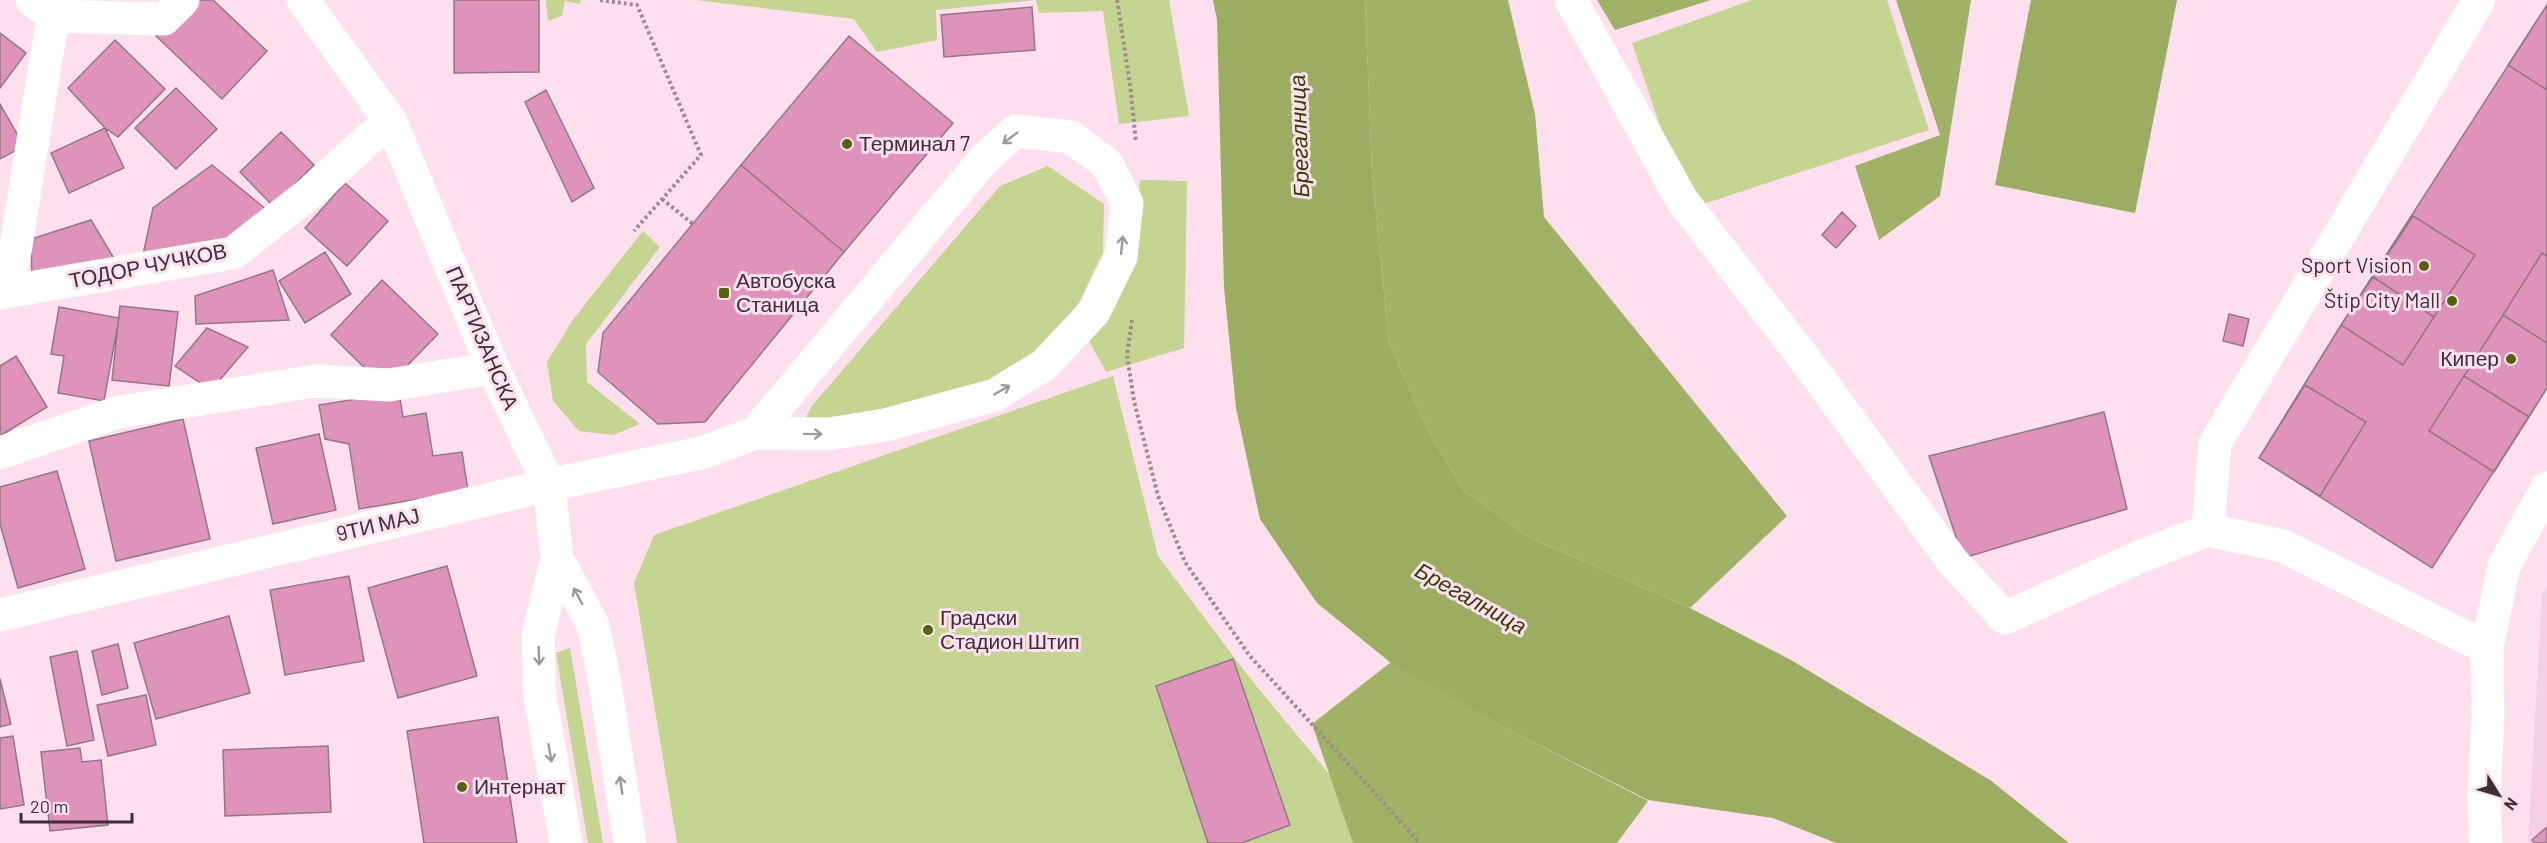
<svg xmlns="http://www.w3.org/2000/svg" width="2547" height="843" font-family="Barlow,sans-serif">
  <rect width="100%" height="100%" fill="#fddfed"/>
  <path fill="#f5d0e2" d="M2547,587V843H2528L2542,595Z"/>
  <path fill="#c3d590" d="M546,0H581L580,4L565,1L562,16L548,21Z
    M696,0H1169L1189,116L1119,124L1103,11L1039,13L1036,0L936,10L937,40L877,52L854,19Z
    M1752,0H1887L1929,130L1688,209L1632,43Z
    M1048,166L1104,204L1103,252L1080,301L1038,355L989,386L835,423H803L811,407L1000,186Z
    M1140,180L1187,181L1184,348L1106,372L1088,339L1134,266Z
    M643,231L660,247L586,344L587,382L640,424L613,435L579,431L553,401L547,362L572,321Z
    M1113,376L1158,556L1249,677L1386,843H677L634,583L654,535Z
    M570,648L603,843H588L556,653Z"/>
  <path fill="#9fb265" d="M1365,0H1508L1535,114L1544,217L1787,516L1690,608L1530,538L1464,491L1428,431L1389,343L1372,172Z
    M1597,0H1711L1615,30Z
    M1896,0H1971L1940,196L1879,240L1855,166L1940,135Z
    M1391,662L1504,727L1648,801L1617,843H1353L1312,724Z"/>
  <path fill="#9aad60" d="M1213,0H1365L1372,172L1389,343L1428,431L1464,491L1530,538L1690,608L1791,660L1990,780L2069,843H1836L1773,818L1648,800L1504,727L1391,663L1317,603L1260,519L1236,408L1224,287L1217,20Z
    M2031,0H2177L2135,213L1995,185Z"/>
  <path fill="#df93bb" stroke="#927885" stroke-width="1.5" d="M190,0H213L267,51L222,99L156,36Z
    M454,0H539V72L454,73Z
    M2547,5V388L2432,568L2259,458L2341,325Z
    M2547,5V90L2508,65Z
    M1032,7L1035,50L944,57L941,15Z
    M0,33L26,53L0,88Z
    M849,36L953,123L844,252L741,165Z
    M115,40L165,89L118,137L105,128L68,88Z
    M176,88L217,129L176,169L135,128Z
    M546,90L594,188L572,202L525,102Z
    M0,104L24,146L0,159Z
    M105,128L124,168L69,193L51,153Z
    M281,132L314,165L273,206L240,172Z
    M212,165L267,210L229,254L143,255L153,208Z
    M741,165L844,252L705,422L658,424L598,372L603,333Z
    M345,183L388,221L347,266L305,228Z
    M1842,212L1856,226L1836,248L1822,235Z
    M2413,216L2475,255L2434,317L2373,277Z
    M91,220L118,265L32,279L31,239Z
    M325,252L351,294L305,323L279,281Z
    M2542,253L2547,256V343L2503,315Z
    M273,270L289,320L196,324L195,296Z
    M2373,277L2434,317L2403,365L2341,325Z
    M382,280L438,334L397,376L375,378L331,335Z
    M120,306L178,312L169,386L112,380Z
    M59,307L119,318L104,401L58,393L64,356L51,354Z
    M2229,314L2249,319L2243,346L2223,341Z
    M2503,315L2547,343V388L2529,417L2464,376Z
    M207,328L248,347L211,390L175,366Z
    M16,356L47,407L0,436V366Z
    M2464,376L2529,417L2494,472L2429,431Z
    M2305,385L2366,422L2320,496L2259,458Z
    M399,392L403,417L426,413L433,456L462,452L468,491L359,509L349,444L325,439L319,405Z
    M2104,412L2127,509L1963,558L1929,456Z
    M183,419L210,539L116,561L89,441Z
    M319,434L336,510L273,524L256,448Z
    M57,471L85,569L18,588L0,524V487Z
    M447,566L477,676L398,698L368,588Z
    M349,576L364,661L285,675L270,590Z
    M229,616L250,693L156,719L134,643Z
    M118,644L128,688L102,695L92,651Z
    M77,651L94,740L67,746L50,657Z
    M1233,659L1290,825L1242,843H1208L1156,686Z
    M0,679L11,724L0,727Z
    M146,695L156,745L108,756L97,705Z
    M498,717L517,843H424L407,731Z
    M13,736L24,805L0,809V738Z
    M328,746L331,812L225,816L223,750Z
    M80,748L82,762L101,760L108,825L50,831L41,752Z
    M2547,827V843H2535L2532,840Z"/>
  <g fill="none" stroke-linecap="round" stroke-linejoin="round">
    <path stroke="#9f8a94" stroke-width="4" stroke-dasharray="3 3" stroke-linecap="butt" d="M600,0L637,5L701,155L634,231
      M1117,0L1130,84L1136,142
      M662,199L693,224
      M1132,320L1127,355L1134,401L1158,496L1185,562L1249,655L1420,843"/>
    <path stroke="#fff" stroke-width="33" d="M32,0L53,16L164,19L183,0
      M1571,0L1682,200L1813,370L1953,562L2005,618L2139,557L2208,530
      M2479,0L2215,444L2208,530L2283,546L2487,648
      M5,292L15,252L53,16
      M0,293L233,253L311,192L372,136L391,122
      M0,453L119,412L315,381L389,385L493,368
      M0,615L549,485L705,452L755,433L829,434L885,425L995,395L1044,365L1094,312L1121,257L1127,203L1107,164L1071,137L1016,131L985,158L755,433"/>
    <path stroke="#fff" stroke-width="33" d="M303,0L391,122L493,368L549,485L557,558L538,636L540,696L566,843
      M557,558L593,625L605,683L630,843"/>
    <path stroke="#fff" stroke-width="33" d="M2486,843L2484,800L2488,715L2487,648L2504,566L2547,488"/>
  </g>
  <defs><path id="oneway-shaft" d="M-6 0H5M1.5-3L5.5 0L1.5 3" fill="none" stroke-width="1.6" stroke-linecap="round" stroke-linejoin="round" transform="scale(1.5)"/></defs>
  <g stroke="#9d989a">
    <use href="#oneway-shaft" transform="translate(1010 138) rotate(143)"/>
    <use href="#oneway-shaft" transform="translate(1122 245) rotate(-84)"/>
    <use href="#oneway-shaft" transform="translate(1002 390) rotate(-30)"/>
    <use href="#oneway-shaft" transform="translate(813 434) rotate(1)"/>
    <use href="#oneway-shaft" transform="translate(578 596) rotate(-118)"/>
    <use href="#oneway-shaft" transform="translate(539 656) rotate(88)"/>
    <use href="#oneway-shaft" transform="translate(550 753) rotate(80)"/>
    <use href="#oneway-shaft" transform="translate(621 785) rotate(-99)"/>
  </g>
  <g fill="#536308" stroke="#fddfed" stroke-width="2">
    <circle cx="847" cy="144" r="6"/>
    <circle cx="2424" cy="266" r="6"/>
    <rect x="718" y="287" width="12" height="12" rx="3"/>
    <circle cx="2452" cy="301" r="6"/>
    <circle cx="2511" cy="359" r="6"/>
    <circle cx="928" cy="630" r="6"/>
    <circle cx="462" cy="787" r="6"/>
  </g>
  <g text-anchor="middle" stroke-width="6" stroke-linejoin="round" paint-order="stroke">
    <g font-size="21" fill="#3b3035" stroke="#fddfed" text-anchor="start">
      <text x="859" y="151">Терминал 7</text>
      <text x="2412" y="273" text-anchor="end">Sport Vision</text>
      <text x="736" y="288">Автобуска<tspan x="736" dy="24">Станица</tspan></text>
      <text x="2440" y="308" text-anchor="end">Štip City Mall</text>
      <text x="2499" y="366" text-anchor="end">Кипер</text>
      <text x="940" y="625">Градски<tspan x="940" dy="24">Стадион Штип</tspan></text>
      <text x="474" y="794">Интернат</text>
    </g>
    <g font-size="21" fill="#3b3035" stroke="#fddfed">
      <text transform="translate(148 266) rotate(-11)" y="7">ТОДОР ЧУЧКОВ</text>
      <text transform="translate(482 338) rotate(67)" y="7">ПАРТИЗАНСКА</text>
      <text transform="translate(378 525) rotate(-13)" y="7">9ТИ МАЈ</text>
    </g>
    <g font-size="22" font-style="italic" fill="#333e01" stroke="#fddfed">
      <text transform="translate(1299 136) rotate(-92)" y="8">Брегалница</text>
      <text transform="translate(1471 598) rotate(29)" y="8">Брегалница</text>
    </g>
  </g>
  <g transform="translate(2499 795) rotate(127)" stroke="#fddfed" stroke-width="4.5" paint-order="stroke">
  <path d="M0-4.5L10 22L0 15L-10 22Z" fill="#3b3035"/>
  <text y="-9" font-size="16" font-weight="bold" text-anchor="middle" fill="#3b3035">N</text>
  </g>
  <path d="M21 813v9h111v-9" fill="none" stroke="#3b3035" stroke-width="3"/>
  <text x="30" y="813" font-size="18" fill="#3b3035" stroke="#fddfed" stroke-width="4.5" paint-order="stroke">20 m</text>
</svg>
